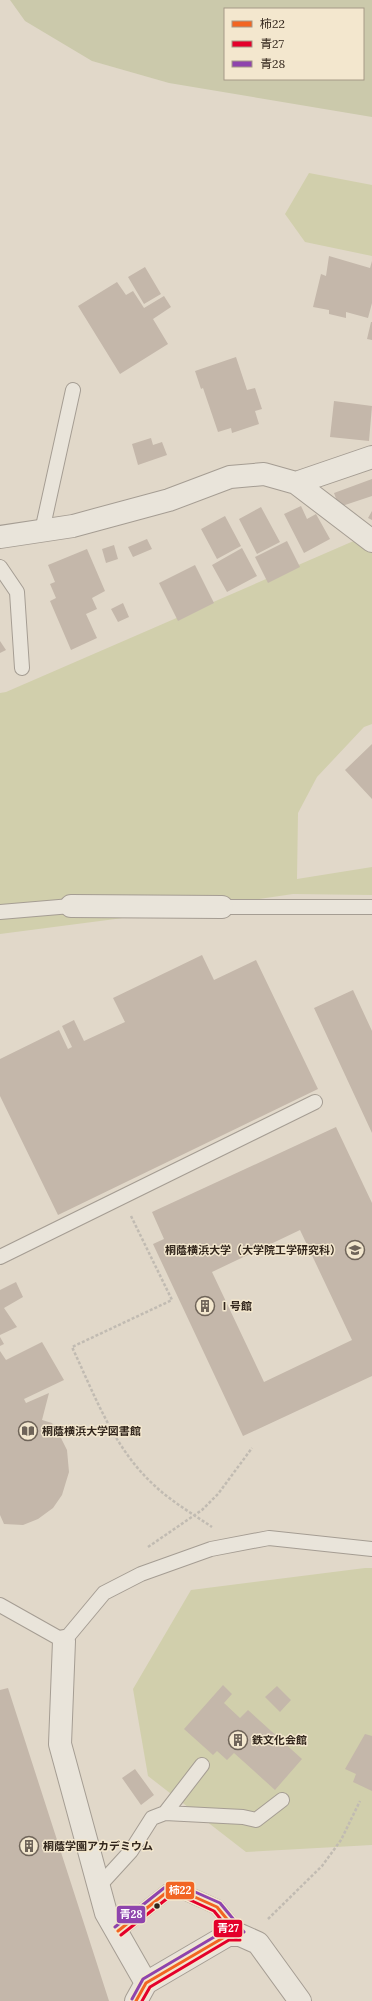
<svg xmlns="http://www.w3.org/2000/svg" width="372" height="2001" font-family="Lora,'Noto Sans JP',serif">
  <rect width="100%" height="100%" fill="#e1d8c9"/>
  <path fill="#d1cfac" d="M309,173L372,185V256L305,242L285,214Z
    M372,533V724L364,727L317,777L298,813L297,879L372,867V895L293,894L200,908L0,934V693L6,692Z
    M365,1568H372V1845L246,1852L148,1776L133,1689L191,1590Z"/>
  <path fill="#cbc9ab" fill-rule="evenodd" d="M10,0H372V117L169,83L92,61L25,21ZM225,9H363V79H225Z"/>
  <path fill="#c4b7aa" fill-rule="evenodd" d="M329,256L370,268L372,261V303L368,318L346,312V318L329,314V310L313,307L321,274L326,276Z
    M145,267L161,294L144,304L128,277Z
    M117,282L126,295L133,291L144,308L164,296L171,307L153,319L168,344L120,374L78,306Z
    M371,322H372V340L367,339Z
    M236,357L247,390L255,388L262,409L255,411L259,424L232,433L231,428L218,432L203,388L201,389L195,371Z
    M334,401L372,406L369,441L330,437Z
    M151,438L153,445L162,442L167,455L138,465L132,444Z
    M372,479V496L339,507L334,493Z
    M301,506L307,519L316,514L330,539L304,553L284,514Z
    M261,507L280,542L257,554L239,519Z
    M372,511V520L368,518Z
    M225,516L241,546L217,559L201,529Z
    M147,539L152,549L133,557L128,547Z
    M287,541L300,567L268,583L255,557Z
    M114,545L118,559L106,563L102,549Z
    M242,548L257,576L227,592L212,565Z
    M87,549L105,591L92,598L97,609L86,614L97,638L71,650L50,601L56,598L50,584L55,582L48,565Z
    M195,565L214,603L178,621L159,583Z
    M123,603L129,617L118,622L111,609Z
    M0,641L6,650L0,653Z
    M372,744V799L345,770Z
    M202,955L214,980L256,960L318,1089L58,1215L0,1096V1059L59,1030L68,1049L72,1047L62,1026L74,1020L84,1041L125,1022L113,998Z
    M353,990L372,1031V1133L314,1008Z
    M336,1127L372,1203V1376L243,1436L153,1244L164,1239L152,1212ZM300,1230L352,1340L264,1382L212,1272Z
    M16,1282L23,1297L4,1308L17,1327L0,1335V1290Z
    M0,1337L4,1344L0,1346Z
    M42,1342L64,1380L24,1399L26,1403L49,1393L42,1420L52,1423L61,1438L67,1450L69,1472L62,1495L53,1508L38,1519L23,1525L4,1524L0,1515V1351L6,1360Z
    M223,1685L232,1694L224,1703L240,1718L248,1710L302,1759L275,1790L234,1753L227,1760L217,1751L213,1755L184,1729Z
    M277,1686L291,1700L280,1712L265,1697Z
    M8,1688L109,2001H0V1690Z
    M365,1734L372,1736V1791L353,1782L356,1774L345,1769Z
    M135,1769L154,1795L141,1805L122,1778Z"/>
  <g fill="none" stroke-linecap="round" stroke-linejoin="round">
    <defs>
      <path id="service" d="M42,531L73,390
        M0,567L17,592L22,668
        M222,907H372
        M0,912L71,906
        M0,1257L315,1102
        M0,1605L64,1641L104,1593L141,1574L211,1549L269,1538L372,1549
        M165,1813L202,1765
        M99,1886L131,1851L152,1818L165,1813L243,1817L256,1820L282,1800
        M118,1931L167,1892L177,1889L217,1907L240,1935"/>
      <path id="minor" d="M296,483L372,541
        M0,537L73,526L169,500L230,477L264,474L296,483L372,457
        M71,906L222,907
        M64,1641L60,1744L106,1913L146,1983
        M136,2001L146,1983L228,1935H240L258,1943L300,2001"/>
    </defs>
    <use href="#service" stroke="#a59d93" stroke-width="16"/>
    <use href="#minor" stroke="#a59d93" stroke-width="24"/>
    <path stroke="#c1bbb2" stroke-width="2.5" stroke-dasharray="3 2" stroke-linecap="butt" d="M131,1216L172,1300L72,1347C95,1396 114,1449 155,1486C172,1502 193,1514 212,1527
      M148,1547L202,1510L218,1494L252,1448
      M268,1919L322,1866L341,1840L360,1801"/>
    <use href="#service" stroke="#e9e4da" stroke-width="14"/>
    <use href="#minor" stroke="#e9e4da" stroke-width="22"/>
    <defs>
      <path id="bus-1" d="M118,1931L167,1892L177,1889L217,1907L240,1935
        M136,2001L146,1983L228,1935H240"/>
      <path id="bus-2" d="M121,1935L169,1897L177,1894L214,1911L236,1938
        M142,2001L150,1987L229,1940H240"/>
      <path id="bus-3" d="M115,1927L164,1888L177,1884L220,1903L244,1932
        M132,1999L143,1979L226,1930H240"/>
    </defs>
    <use href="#bus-1" stroke="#f3e7ce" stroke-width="6"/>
    <use href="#bus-2" stroke="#f3e7ce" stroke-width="6"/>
    <use href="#bus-3" stroke="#f3e7ce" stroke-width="6"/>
    <use href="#bus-1" stroke="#f26522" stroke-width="3"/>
    <use href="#bus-2" stroke="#e4002b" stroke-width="3"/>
    <use href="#bus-3" stroke="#8e44ad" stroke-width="3"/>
  </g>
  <defs>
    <symbol id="university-ring" viewBox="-11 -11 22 22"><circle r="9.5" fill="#f3e7ce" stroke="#6f6459" stroke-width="1.5"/><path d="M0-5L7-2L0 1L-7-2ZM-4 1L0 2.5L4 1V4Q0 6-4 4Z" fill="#6f6459"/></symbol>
    <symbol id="building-ring" viewBox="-11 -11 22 22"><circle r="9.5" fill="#f3e7ce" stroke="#6f6459" stroke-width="1.5"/><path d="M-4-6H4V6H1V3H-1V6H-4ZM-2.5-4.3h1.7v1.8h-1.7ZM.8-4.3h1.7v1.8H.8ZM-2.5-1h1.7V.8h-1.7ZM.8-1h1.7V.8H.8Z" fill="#6f6459"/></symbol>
    <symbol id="library-ring" viewBox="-11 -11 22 22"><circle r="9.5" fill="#f3e7ce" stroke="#6f6459" stroke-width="1.5"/><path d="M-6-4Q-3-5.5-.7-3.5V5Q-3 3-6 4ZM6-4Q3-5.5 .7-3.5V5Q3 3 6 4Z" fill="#6f6459"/></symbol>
  </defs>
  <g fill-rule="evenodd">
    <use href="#university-ring" x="344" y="1239" width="22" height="22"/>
    <use href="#building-ring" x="194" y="1295" width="22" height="22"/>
    <use href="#library-ring" x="17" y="1420" width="22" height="22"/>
    <use href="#building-ring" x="227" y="1729" width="22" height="22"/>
    <use href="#building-ring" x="18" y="1835" width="22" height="22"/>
  </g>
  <circle fill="#32261c" stroke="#f3e7ce" stroke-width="1.5" cx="157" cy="1906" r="3.5"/>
  <g text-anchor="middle" stroke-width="3" stroke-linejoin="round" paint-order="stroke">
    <g font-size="11" font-weight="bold" fill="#32261c" stroke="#f3e7ce" text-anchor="start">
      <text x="341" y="1254" text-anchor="end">桐蔭横浜大学（大学院工学研究科）</text>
      <text x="219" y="1310">Ⅰ号館</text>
      <text x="42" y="1435">桐蔭横浜大学図書館</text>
      <text x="252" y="1744">鉄文化会館</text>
      <text x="43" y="1850">桐蔭学園アカデミウム</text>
    </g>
  </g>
  <g stroke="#f3e7ce" stroke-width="1.5">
    <rect x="165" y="1881" width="30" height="19" rx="4" fill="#f26522"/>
    <rect x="116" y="1905" width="30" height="19" rx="4" fill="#8e44ad"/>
    <rect x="213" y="1919" width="30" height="19" rx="4" fill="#e4002b"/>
  </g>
  <g font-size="11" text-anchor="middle" font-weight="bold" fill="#fff">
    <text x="180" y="1894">柿22</text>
    <text x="131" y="1918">青28</text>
    <text x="228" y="1932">青27</text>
  </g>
  <rect x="224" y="8" width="140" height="72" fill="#f3e7ce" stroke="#a69a87"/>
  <rect x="232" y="21" width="20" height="6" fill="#f26522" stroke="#a69a87"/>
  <text x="260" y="28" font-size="12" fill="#32261c">柿22</text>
  <rect x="232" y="41" width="20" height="6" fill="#e4002b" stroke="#a69a87"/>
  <text x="260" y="48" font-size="12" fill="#32261c">青27</text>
  <rect x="232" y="61" width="20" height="6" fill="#8e44ad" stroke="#a69a87"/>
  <text x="260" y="68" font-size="12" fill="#32261c">青28</text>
</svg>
